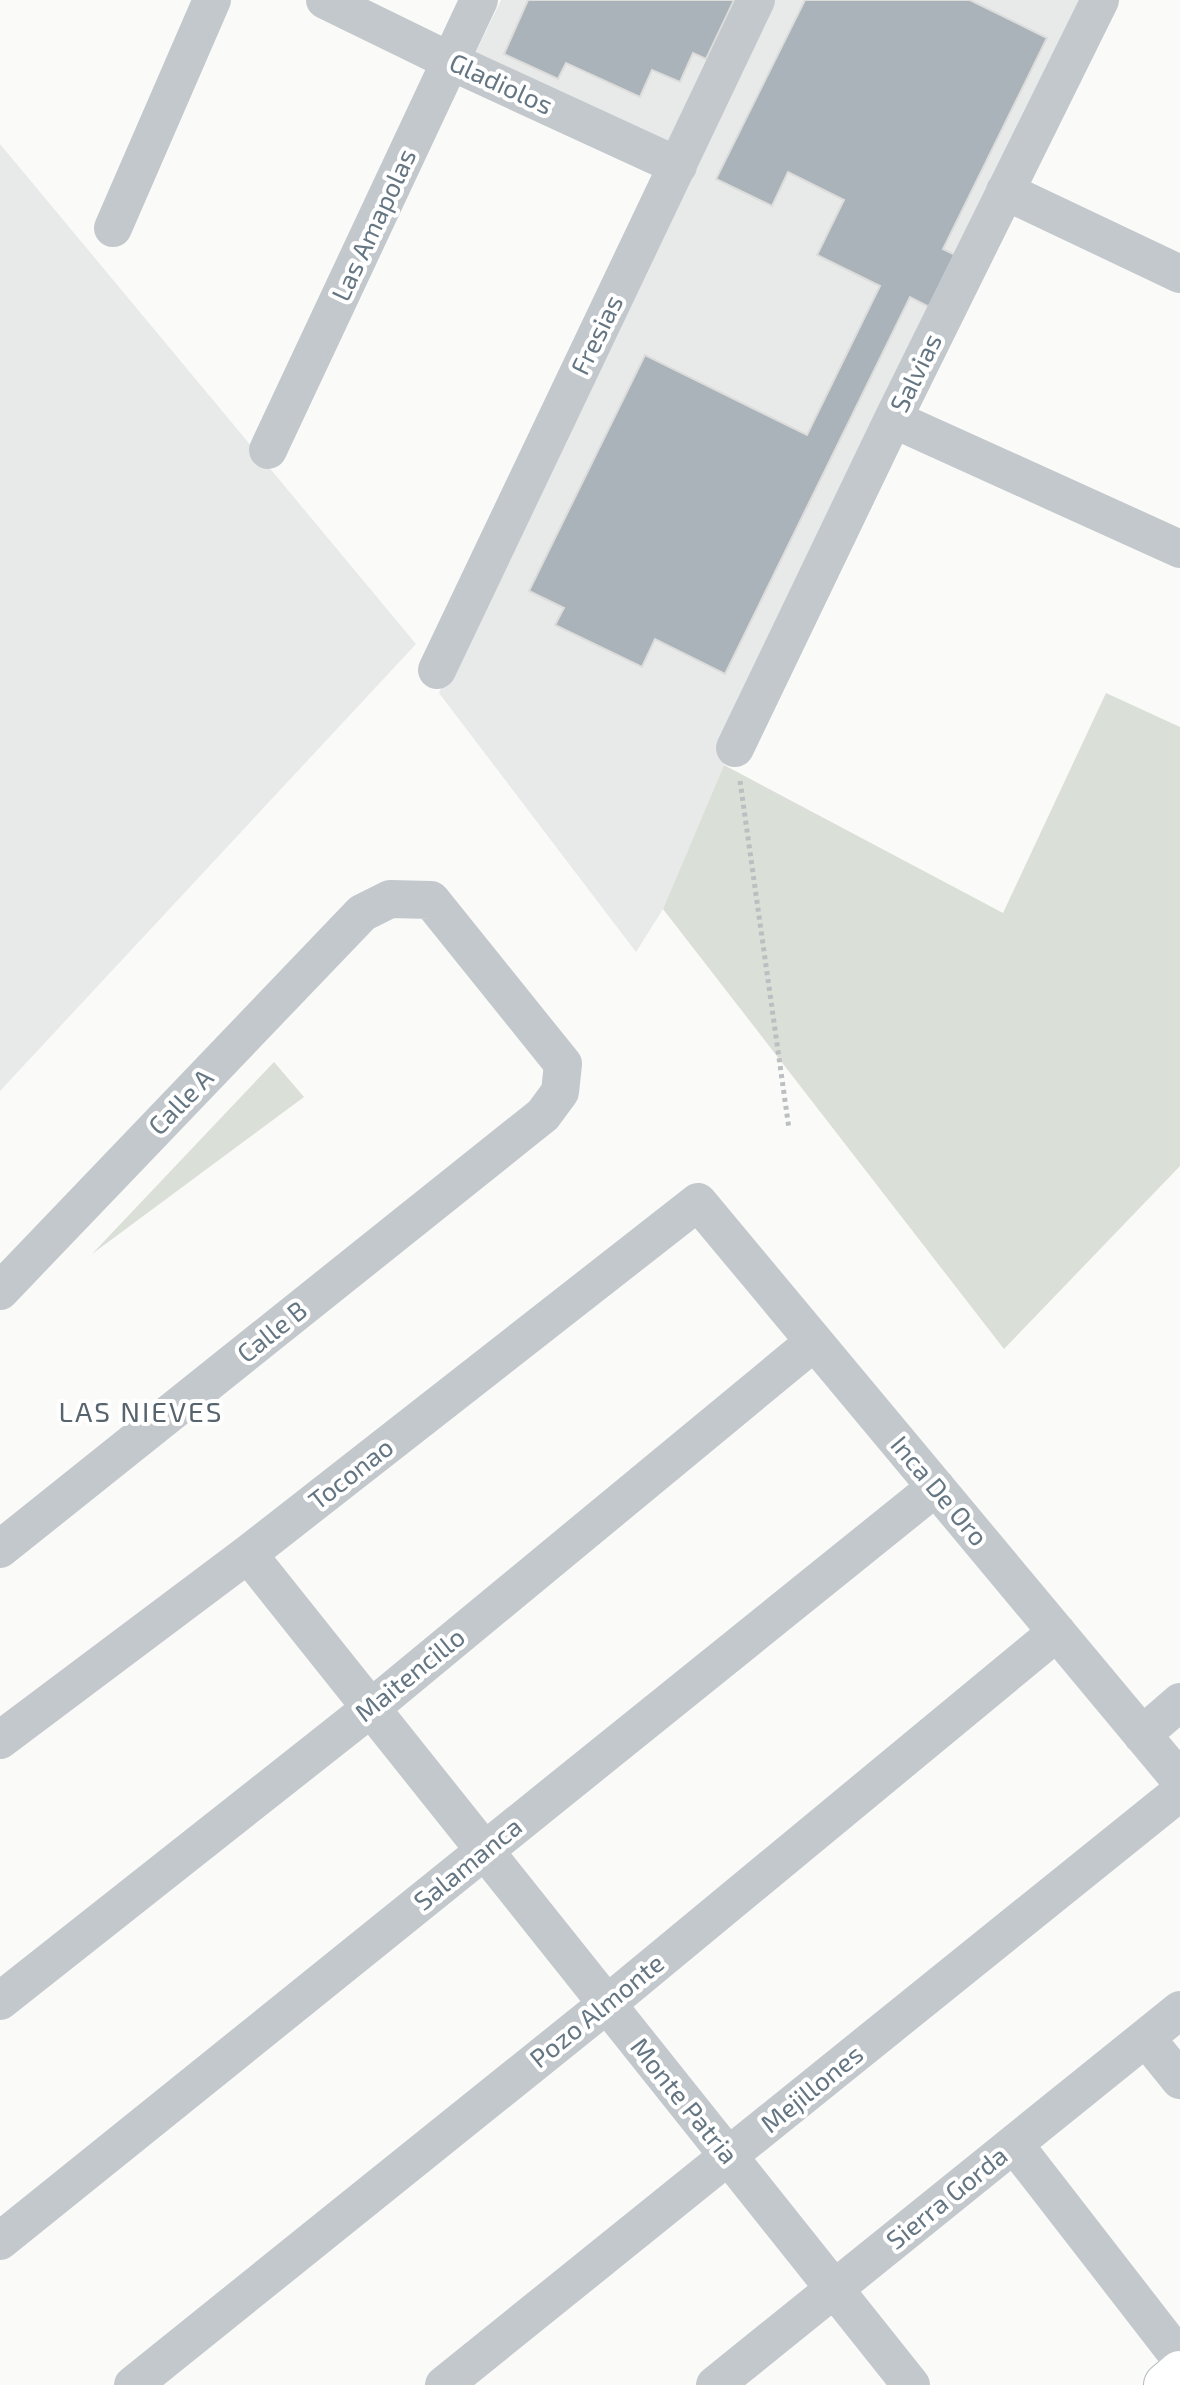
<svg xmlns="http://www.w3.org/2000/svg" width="1180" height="2385" font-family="'Exo 2',sans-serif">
  <rect width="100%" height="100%" fill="#fafaf8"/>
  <path fill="#e8e9e9" d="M501,0H741L670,150L474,56Z
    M770,0H1086L1093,3L724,765L663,909L636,952L439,693Z
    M0,144L416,644L0,1091Z"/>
  <path fill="#dadfd7" d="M1106,693L1180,727V1166L1004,1349L663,909L724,765L1003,913Z
    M274,1062L304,1097L92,1254Z"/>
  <path fill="#aab3b9" stroke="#dcdcda" stroke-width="2" d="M528,0H734L706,59L693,53L680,82L652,70L640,97L566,63L558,79L504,54Z
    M805,0H970L1047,38L943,249L959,257L933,309L910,297L725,674L655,639L642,667L555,625L564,608L529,591L645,355L807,435L880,286L817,255L844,200L788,172L772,206L716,179Z"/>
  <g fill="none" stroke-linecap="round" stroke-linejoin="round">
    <defs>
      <path id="secondary" d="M1166,2385L1180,2373"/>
    </defs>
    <use href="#secondary" stroke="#b3babf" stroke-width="46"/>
    <path stroke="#bbbfc2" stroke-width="5" stroke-dasharray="4 4" stroke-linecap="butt" d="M740,781L789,1129"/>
    <path stroke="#c3c8cc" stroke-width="38" d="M325,0L450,61L678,166
      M1005,191L1180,274
      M113,228L212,0
      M893,419L1180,549
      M268,450L479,0
      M437,670L756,0
      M735,748L893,419L1100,0
      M0,1291L362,913L390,899L431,900L563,1064L560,1092L543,1115L0,1549
      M248,1554L911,2385
      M1142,1735L1180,1702
      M0,1740L248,1554L698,1202L1180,1780
      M0,2001L371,1708L814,1342
      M1146,2038L1180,2080
      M1014,2144L1180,2358
      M0,2241L936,1487
      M133,2385L607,2004L1057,1632
      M444,2385L1180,1792
      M715,2385L1180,2010"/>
    <use href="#secondary" stroke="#fff" stroke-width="44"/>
  </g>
  <g text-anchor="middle" stroke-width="8" stroke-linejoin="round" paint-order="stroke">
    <g font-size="26" fill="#657683" stroke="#fff">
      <text transform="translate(501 84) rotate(25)" y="9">Gladiolos</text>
      <text transform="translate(374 225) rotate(-65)" y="9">Las Amapolas</text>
      <text transform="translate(597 335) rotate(-64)" y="9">Fresias</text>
      <text transform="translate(916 373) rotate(-64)" y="9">Salvias</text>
      <text transform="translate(181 1102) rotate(-46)" y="9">Calle A</text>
      <text transform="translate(272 1332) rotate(-39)" y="9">Calle B</text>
      <text transform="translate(351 1474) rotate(-38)" y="9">Toconao</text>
      <text transform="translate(939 1491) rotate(50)" y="9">Inca De Oro</text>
      <text transform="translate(410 1675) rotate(-39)" y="9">Maitencillo</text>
      <text transform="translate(468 1864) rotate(-39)" y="9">Salamanca</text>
      <text transform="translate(597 2011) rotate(-39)" y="9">Pozo Almonte</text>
      <text transform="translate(812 2089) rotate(-39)" y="9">Mejillones</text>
      <text transform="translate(684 2101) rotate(51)" y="9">Monte Patria</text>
      <text transform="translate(947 2198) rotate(-39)" y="9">Sierra Gorda</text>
    </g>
    <g font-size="28" letter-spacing="2" fill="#57646e" stroke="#fff">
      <text x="141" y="1422">LAS NIEVES</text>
    </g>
  </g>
</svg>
